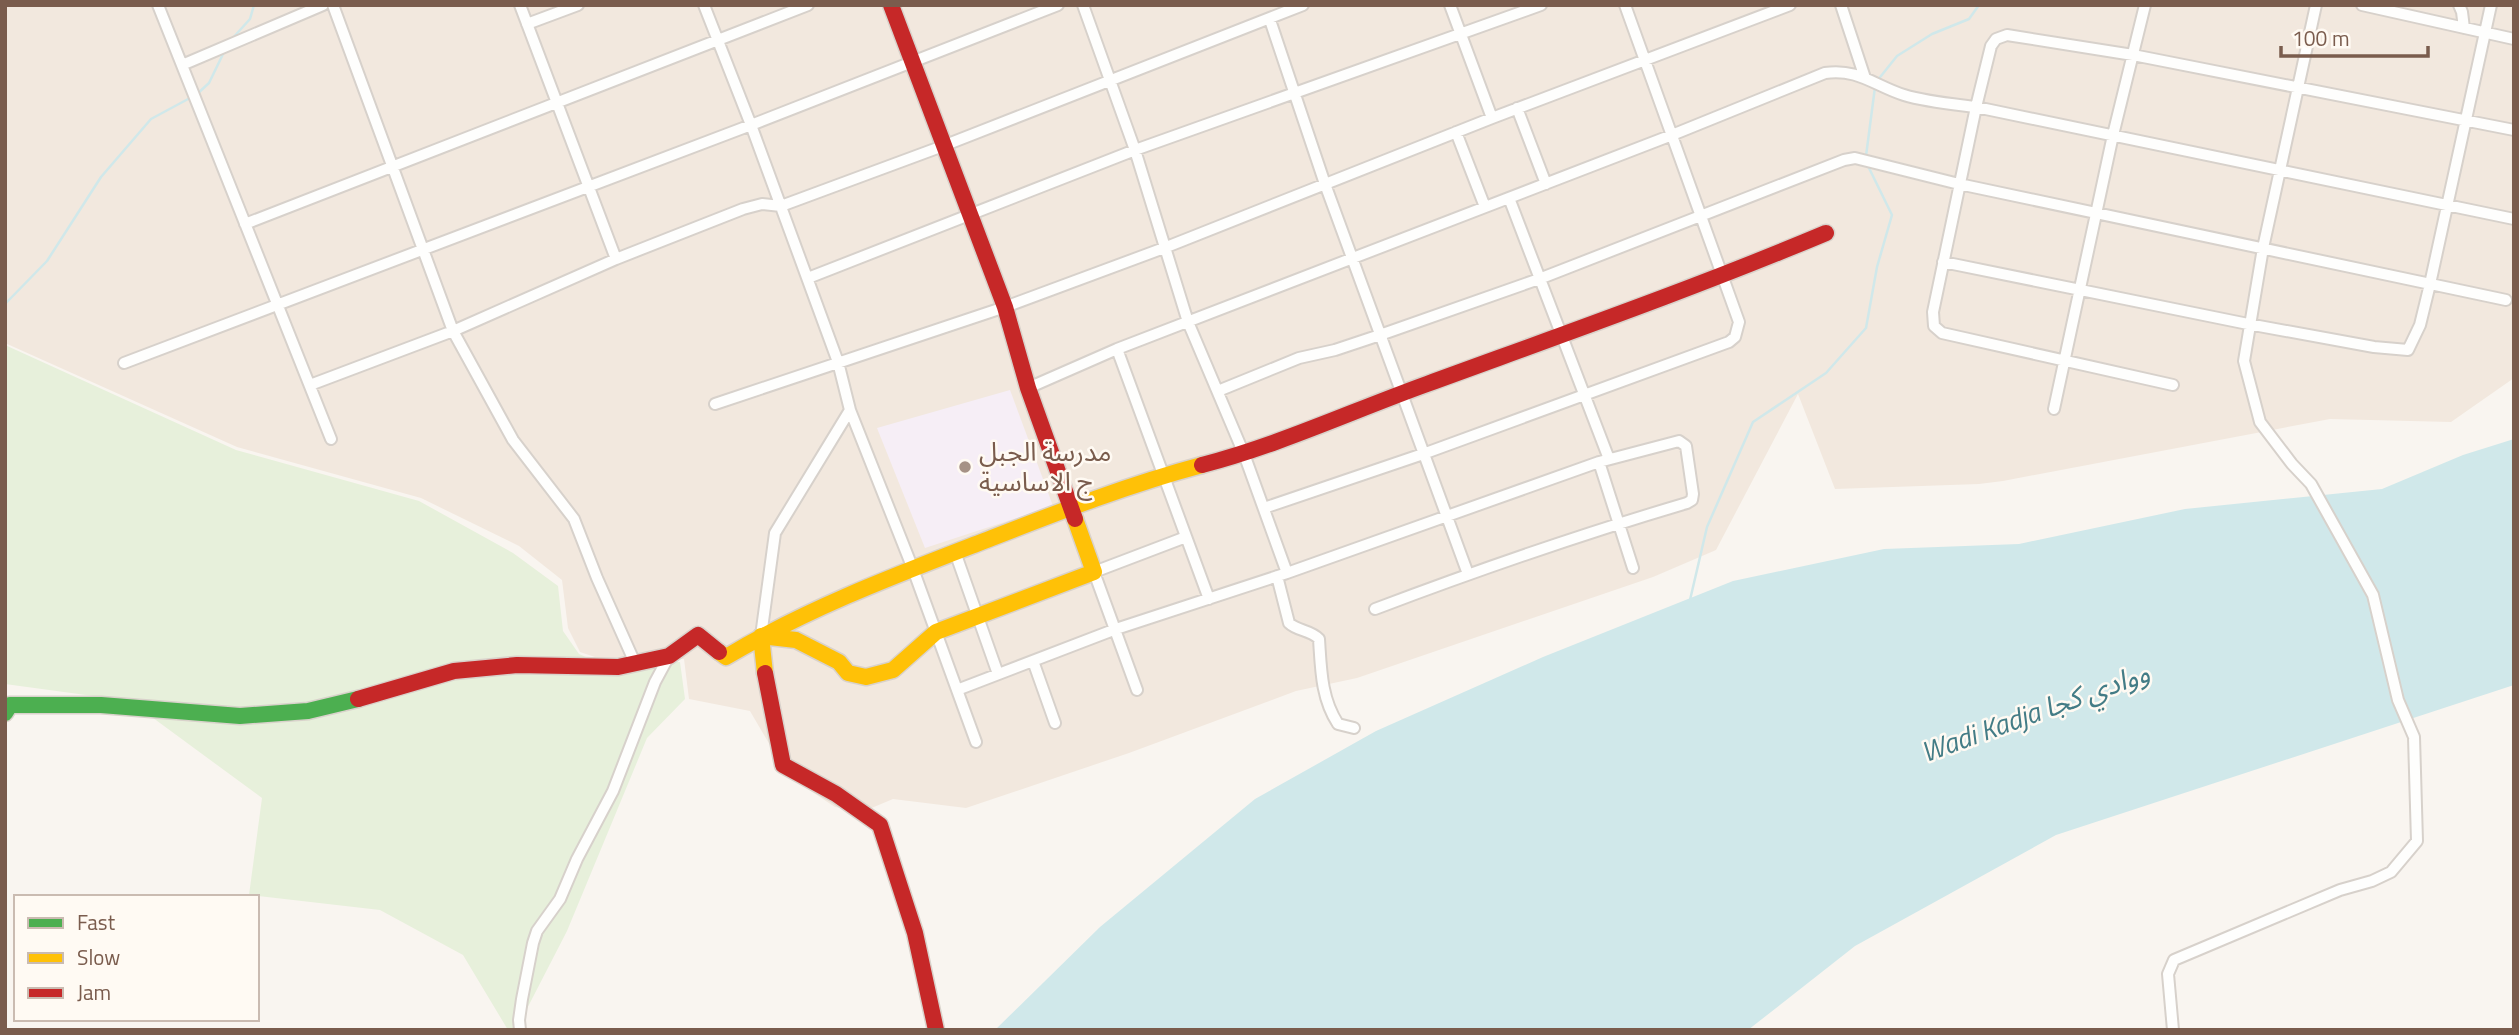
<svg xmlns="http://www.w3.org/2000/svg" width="2519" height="1035" font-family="'Titillium Web','Noto Sans Arabic',sans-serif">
  <rect width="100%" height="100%" fill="#f9f5f0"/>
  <path fill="#f2e8de" d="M5,5H2514V378L2451,422L2330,419L2003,481L1979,484L1835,489L1798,394L1716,550L1653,577L1357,678L1296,691L1129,753L966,808L893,799L862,812L835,807L788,776L750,711L689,699L684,659L595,657L580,652L568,628L562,580L519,546L421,498L237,447L5,343Z"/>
  <path fill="#f6eef6" d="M1010,390L1053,506L925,548L877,428Z"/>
  <path fill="#e7f0db" d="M5,345L236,450L419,501L513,553L558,586L563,631L579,654L593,660L680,662L685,699L647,738L567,931L516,1030H508L463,955L380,910L249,895L262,798L130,701L5,684Z"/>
  <path fill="#d0e8ea" d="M2514,439V685L2056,835L1855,946L1748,1030H995L1100,927L1255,799L1376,731L1543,657L1733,581L1884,549L2019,544L2185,509L2382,489L2463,455Z"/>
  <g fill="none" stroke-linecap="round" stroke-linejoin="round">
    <path stroke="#d0e8ea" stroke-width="2.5" d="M231,40L250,19L254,5
      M1877,81L1897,56L1932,34L1969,19L1979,5
      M196,95L209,83L224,52
      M1866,156L1875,87
      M5,304L47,261L101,177L151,119L190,98
      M1690,600L1707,527L1753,422L1826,373L1866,328L1877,267L1892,215L1868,166"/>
    <defs>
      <path id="street" d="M158,5L331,439
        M333,5L453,331L513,440L574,519L597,578L635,663
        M520,5L616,259
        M704,5L751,125L838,362L850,410L913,569L976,742
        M1083,5L1135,150L1188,322L1244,454L1287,573
        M1450,5L1492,118
        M1841,5L1865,78
        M2362,5L2514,39
        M2459,5L2462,12L2464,28
        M1270,20L1325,184L1468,574
        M527,24L578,5
        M182,65L323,5
        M1517,108L1546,184
        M1456,132L1485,207
        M1509,198L1609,459
        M245,224L808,5
        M1943,262L2248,324L2374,347L2408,350L2420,325L2430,284L2491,5
        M808,278L1135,150L1541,5
        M1117,349L1209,599
        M124,363L751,125L1058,5
        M310,385L453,331L616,259L743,209L762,204L781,206L943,146L1303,5
        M2173,385L1942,333L1934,326L1933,312L1976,107L1991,46L1996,39L2007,35L2133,55L2514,130
        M1028,388L1117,349L1672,135L1825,73C1858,68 1875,86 1904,95C1927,102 1952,104 1976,107L2514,219
        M1218,391L1299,358L1335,350L1380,335L1539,279L1844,160L1855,158L1959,184L2506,300
        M715,404L1005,307L1164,248L1492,118L1790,5
        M2054,409L2113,135L2145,5
        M1599,462L1633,568
        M1264,508L1423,454L1729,342L1735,337L1739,322L1625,5
        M955,552L998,674
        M1277,576L1289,623C1297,631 1311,630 1319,639C1321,669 1321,698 1338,724L1354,728
        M761,636L775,533L850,410
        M1033,661L1055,723
        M957,690L1116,629L1287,573L1599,462L1679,441L1686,446L1693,494L1692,500L1687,503C1582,534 1478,570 1375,609
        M1137,690L1094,572L1186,537
        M520,1030L519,1020L522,999L533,943L537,931L560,899L577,859L613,791L655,682L669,656
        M2173,1030L2168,974L2174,960L2340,890L2372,881L2391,872L2417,841L2414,737L2398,700L2373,595L2311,484L2292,464L2260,422L2244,361L2263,248L2316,5"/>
      <path id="fast" d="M5,713L10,705H101L240,716L308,711L358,699"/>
      <path id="slow" d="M719,652L726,657C808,608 896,575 984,541C1056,513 1127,485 1202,465
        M765,673L761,636L796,640L839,662L848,673L866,677L893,670L936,632L1094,572L1075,519"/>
      <path id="jam" d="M891,5L1005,307L1028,388L1075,519
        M1202,465C1279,445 1352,411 1427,384C1561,335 1695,288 1826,233
        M765,673L783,765L836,794L880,825L915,933L936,1030
        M358,699L454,671L517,665L618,667L669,656L698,635L719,652"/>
    </defs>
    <use href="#street" stroke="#d7d1cb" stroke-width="14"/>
    <use href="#fast" stroke="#d9d2cb" stroke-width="19"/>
    <use href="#slow" stroke="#d9d2cb" stroke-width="19"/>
    <use href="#jam" stroke="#d9d2cb" stroke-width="19"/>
    <use href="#street" stroke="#fefefd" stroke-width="10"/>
    <use href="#fast" stroke="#4caf50" stroke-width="16"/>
    <use href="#slow" stroke="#ffc107" stroke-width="16"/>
    <use href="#jam" stroke="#c62828" stroke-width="16"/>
  </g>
  <circle fill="#a69286" stroke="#fffaf3" stroke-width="2.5" cx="965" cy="467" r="7"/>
  <g text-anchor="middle" stroke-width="5" stroke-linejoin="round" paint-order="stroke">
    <g font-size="26" fill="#7a5c4d" stroke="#fffaf3" text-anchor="start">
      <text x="979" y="461">مدرسة الجبل<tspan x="979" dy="30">ج الاساسية</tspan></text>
    </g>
    <g font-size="28" font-style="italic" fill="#437c86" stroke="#fffaf3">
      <text transform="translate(2035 712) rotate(-20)" y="10">Wadi Kadja ووادي كجا</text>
    </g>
  </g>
  <rect width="2519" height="1035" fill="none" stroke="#7a5c4d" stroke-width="14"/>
  <rect x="14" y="895" width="245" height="126" fill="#fffaf3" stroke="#cabbb1" stroke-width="2"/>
  <rect x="28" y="918" width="35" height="10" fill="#4caf50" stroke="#cabbb1" stroke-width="2"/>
  <text x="77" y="930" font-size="21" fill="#7a5c4d">Fast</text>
  <rect x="28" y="953" width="35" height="10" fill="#ffc107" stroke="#cabbb1" stroke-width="2"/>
  <text x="77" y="965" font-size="21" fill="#7a5c4d">Slow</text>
  <rect x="28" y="988" width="35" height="10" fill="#c62828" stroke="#cabbb1" stroke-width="2"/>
  <text x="77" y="1000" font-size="21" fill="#7a5c4d">Jam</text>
  <path d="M2281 46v10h147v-10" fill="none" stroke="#7a5c4d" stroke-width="3.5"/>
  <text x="2292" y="46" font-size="21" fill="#7a5c4d" stroke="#fffaf3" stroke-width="5" paint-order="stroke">100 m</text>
</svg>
